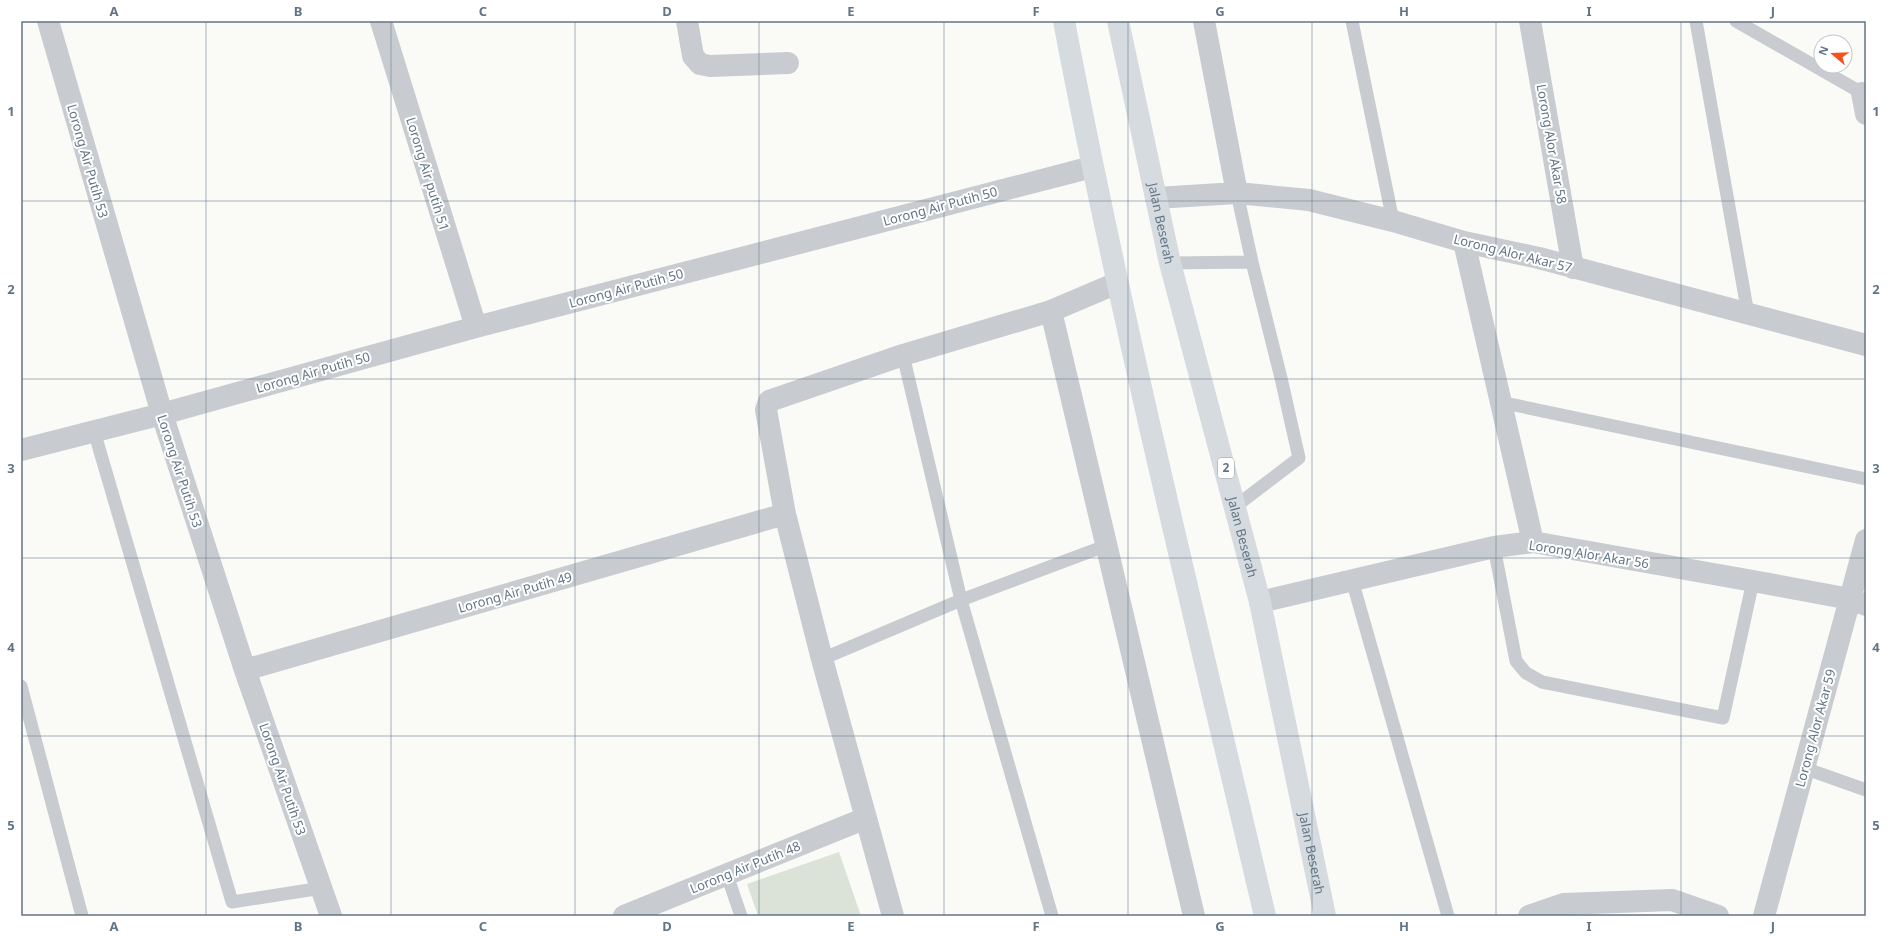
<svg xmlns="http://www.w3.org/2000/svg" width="1887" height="937" font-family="'Noto Sans',sans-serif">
  <rect width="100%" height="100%" fill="#fafaf7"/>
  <path fill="#dbe2d8" d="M839,852L861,916H758L747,884Z"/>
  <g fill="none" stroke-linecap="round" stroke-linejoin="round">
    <path stroke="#c8ccd0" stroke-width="13" d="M1352,21L1393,221
      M1696,21L1748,314
      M1736,21L1862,93
      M1237,193L1252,262
      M1170,263L1252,262L1281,378L1299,458L1236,506
      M903,355L961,600L1052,916
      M1500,402L1866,479
      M94,431L232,902L322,888
      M1494,547L1516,661L1526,673L1542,682L1723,718L1753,581
      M1352,580L1448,916
      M822,659L961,600L1105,546
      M21,686L82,916
      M1804,768L1866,790
      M727,875L741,916"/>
    <path stroke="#c8ccd0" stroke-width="22" d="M48,21L162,414L245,670L331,916
      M381,21L476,327
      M687,21L693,56L700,64L710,66L788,63
      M1204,21L1237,193
      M1530,21L1573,268
      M1862,93L1866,114
      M1156,198L1237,193L1309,200L1393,221L1464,242L1539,258L1866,345
      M1464,242L1533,542
      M1051,311L1194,916
      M21,450L162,414L476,327L1092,167
      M1260,602L1494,547L1533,542L1753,581L1850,599L1866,605
      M245,670L785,514
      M624,916L866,818
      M893,916L822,659L785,514L766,410L769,401L903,355L1051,311L1117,283
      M1529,916L1564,904L1672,900L1718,916
      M1764,916L1866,540"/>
    <g stroke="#d6dbdf" stroke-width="22">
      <path d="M1064,21C1121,321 1195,618 1265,916"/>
      <path id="s1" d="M1118,21L1170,263L1260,602L1325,916"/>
    </g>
  </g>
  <path fill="none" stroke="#627586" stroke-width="1" stroke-opacity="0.55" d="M206,21V916M391,21V916M575,21V916M759,21V916M944,21V916M1128,21V916M1312,21V916M1496,21V916M1681,21V916M21,201H1866M21,379H1866M21,558H1866M21,736H1866"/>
  <g text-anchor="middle" stroke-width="4" stroke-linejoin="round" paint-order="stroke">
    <rect fill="#fff" stroke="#919eaa" stroke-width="1" x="1218" y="458" width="16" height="20" rx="3"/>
    <g font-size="12" font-weight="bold" fill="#627586">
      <text x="1226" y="472">2</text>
    </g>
    <g font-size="13" fill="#627586" stroke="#fff">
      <text transform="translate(1552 144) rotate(80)" y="5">Lorong Alor Akar 58</text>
      <text transform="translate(88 161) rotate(74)" y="5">Lorong Air Putih 53</text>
      <text transform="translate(428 174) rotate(73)" y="5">Lorong Air putih 51</text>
      <text transform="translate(940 206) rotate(-15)" y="5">Lorong Air Putih 50</text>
      <text dy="5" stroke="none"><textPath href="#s1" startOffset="207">Jalan Beserah</textPath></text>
      <text transform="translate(1513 253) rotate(14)" y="5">Lorong Alor Akar 57</text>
      <text transform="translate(626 288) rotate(-15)" y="5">Lorong Air Putih 50</text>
      <text transform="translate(313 372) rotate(-16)" y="5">Lorong Air Putih 50</text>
      <text transform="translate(180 471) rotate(72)" y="5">Lorong Air Putih 53</text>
      <text dy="5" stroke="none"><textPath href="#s1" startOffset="531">Jalan Beserah</textPath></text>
      <text transform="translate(1589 554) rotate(9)" y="5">Lorong Alor Akar 56</text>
      <text transform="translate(515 592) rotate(-16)" y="5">Lorong Air Putih 49</text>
      <text transform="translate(1815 728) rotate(-75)" y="5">Lorong Alor Akar 59</text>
      <text transform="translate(283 779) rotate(71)" y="5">Lorong Air Putih 53</text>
      <text dy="5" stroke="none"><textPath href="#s1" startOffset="855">Jalan Beserah</textPath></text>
      <text transform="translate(745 867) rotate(-22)" y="5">Lorong Air Putih 48</text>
    </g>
  </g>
  <rect width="1887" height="937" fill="none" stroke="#ffffff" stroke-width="44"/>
  <g transform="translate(1833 54) rotate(289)"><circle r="19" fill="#ffffff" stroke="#c0c8cf"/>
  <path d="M0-3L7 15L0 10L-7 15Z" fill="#f5511d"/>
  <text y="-6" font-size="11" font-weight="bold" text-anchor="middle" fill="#627586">N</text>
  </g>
  <rect x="22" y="22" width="1843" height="893" fill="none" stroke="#627586" stroke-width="1.5"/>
  <g font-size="13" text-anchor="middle" font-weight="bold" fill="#627586">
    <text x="114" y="16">A</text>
    <text x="298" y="16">B</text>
    <text x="483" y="16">C</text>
    <text x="667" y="16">D</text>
    <text x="851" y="16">E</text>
    <text x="1036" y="16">F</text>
    <text x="1220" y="16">G</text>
    <text x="1404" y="16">H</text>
    <text x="1589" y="16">I</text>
    <text x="1773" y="16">J</text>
    <text x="11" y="116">1</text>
    <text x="1876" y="116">1</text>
    <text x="11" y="294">2</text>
    <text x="1876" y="294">2</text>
    <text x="11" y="473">3</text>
    <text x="1876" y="473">3</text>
    <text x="11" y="652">4</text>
    <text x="1876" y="652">4</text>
    <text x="11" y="830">5</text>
    <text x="1876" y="830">5</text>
    <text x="114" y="931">A</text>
    <text x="298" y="931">B</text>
    <text x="483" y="931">C</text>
    <text x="667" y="931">D</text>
    <text x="851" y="931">E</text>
    <text x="1036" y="931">F</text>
    <text x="1220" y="931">G</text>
    <text x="1404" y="931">H</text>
    <text x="1589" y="931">I</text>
    <text x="1773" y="931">J</text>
  </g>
</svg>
